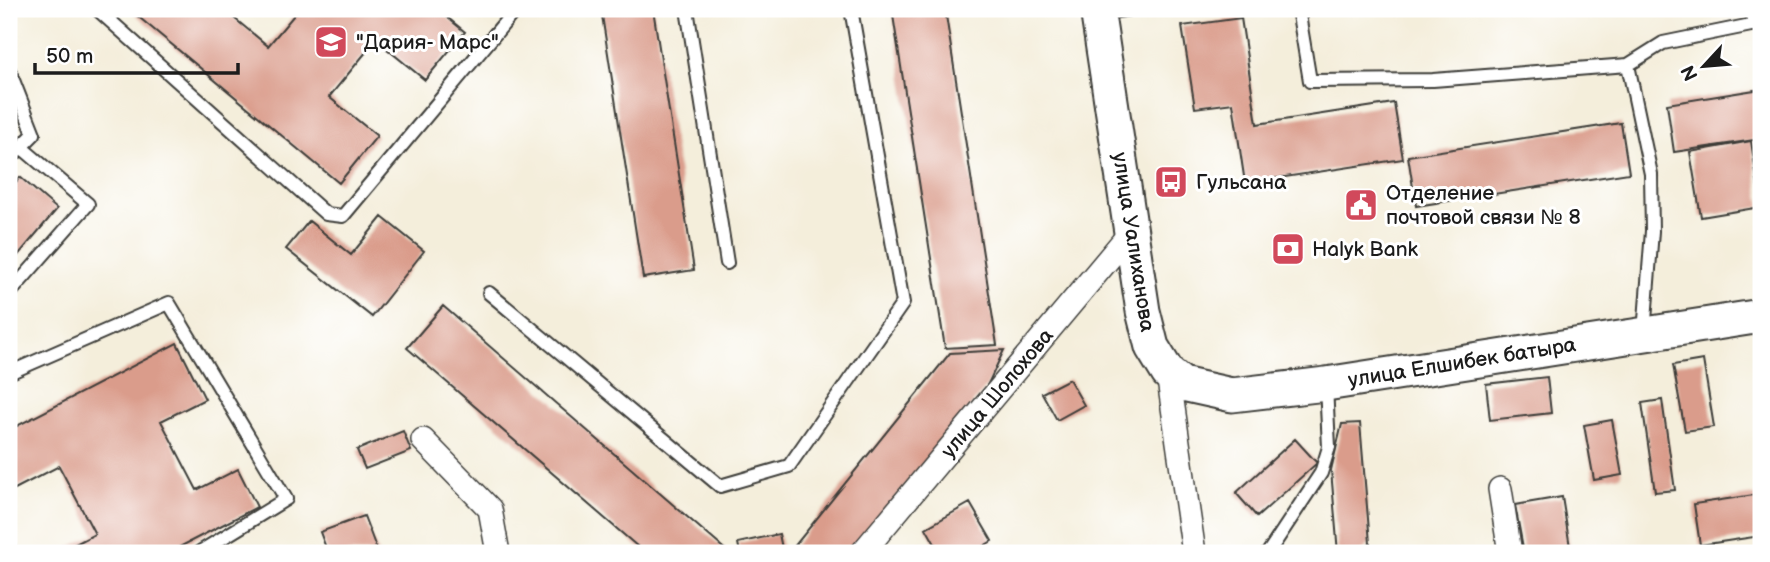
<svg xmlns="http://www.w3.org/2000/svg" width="1770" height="562" font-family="'Balsamiq Sans',sans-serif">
  <rect width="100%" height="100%" fill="#fff"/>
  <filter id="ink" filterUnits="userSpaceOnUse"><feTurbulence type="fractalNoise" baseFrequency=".0143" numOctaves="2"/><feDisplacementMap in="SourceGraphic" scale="14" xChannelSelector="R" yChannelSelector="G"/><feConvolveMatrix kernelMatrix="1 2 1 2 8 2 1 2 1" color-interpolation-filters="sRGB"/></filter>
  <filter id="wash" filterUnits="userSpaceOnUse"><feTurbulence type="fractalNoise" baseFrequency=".00686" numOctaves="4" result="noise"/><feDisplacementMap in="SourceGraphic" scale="28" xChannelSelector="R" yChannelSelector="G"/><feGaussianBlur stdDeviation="1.57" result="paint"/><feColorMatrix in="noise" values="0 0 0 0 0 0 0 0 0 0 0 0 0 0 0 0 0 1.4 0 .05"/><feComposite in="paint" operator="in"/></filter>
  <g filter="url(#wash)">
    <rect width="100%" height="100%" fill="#f4eedb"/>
    <g id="blocks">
      <path fill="#da9c8b" d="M129,9H223L268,46L299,9H437L465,32L425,80L376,40L329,97L377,136L339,183Z
        M601,9H653L694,270L643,278Z
        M892,9H945L997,345L945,348Z
        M1241,18L1257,124L1394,103L1403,159L1245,183L1233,103L1195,108L1182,26Z
        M1761,89V139L1674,152L1667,104Z
        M1621,123L1629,173L1416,206L1408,156Z
        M1751,141L1761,207L1701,217L1690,152Z
        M20,177L57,209L9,266V191Z
        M382,217L424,251L372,317L286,249L309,221L351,255Z
        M443,306L729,553H645L407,348Z
        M177,343L205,399L161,421L197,490L238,469L257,507L168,553H58L95,534L59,466L9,492V430Z
        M1004,350L987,386L851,553H789L950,353Z
        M1703,360L1714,427L1685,431L1673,365Z
        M1547,377L1551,413L1490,420L1486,384Z
        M1069,379L1084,405L1057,420L1042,393Z
        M1662,400L1675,490L1655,492L1642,403Z
        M1612,420L1622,475L1594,480L1584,425Z
        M1360,423L1370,543L1361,553H1338L1331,470L1342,424Z
        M403,431L411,451L365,469L357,450Z
        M1295,439L1317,463L1257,517L1236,493Z
        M1761,494V536L1700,545L1694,504Z
        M1562,497L1571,553H1524L1515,505Z
        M970,503L992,541L972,553H940L926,528Z
        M364,516L378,553H328L320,532Z
        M779,534L783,553H740L738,543Z"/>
    </g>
  </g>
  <g filter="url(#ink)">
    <use href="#blocks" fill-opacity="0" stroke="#3c3c39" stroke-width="2"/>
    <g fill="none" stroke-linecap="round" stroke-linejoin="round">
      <defs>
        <path id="service" d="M97,9L326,214L343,216L516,9
          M687,9L727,263
          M1298,9L1310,81L1433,80L1628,65L1651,174L1652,231L1644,333
          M1751,9L1754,25
          M1098,14L1130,9
          M1628,65L1663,43L1761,23
          M9,70L34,134L21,147L88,204L9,294
          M9,160L21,147
          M489,293L720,486L789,466L903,303L851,9
          M9,373L169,303L286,499L198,553
          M9,548L11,553
          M1268,553L1321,473L1329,447L1326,386"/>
        <path id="minor" d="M1168,373L1194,553
          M423,440L490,509L498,553
          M1500,489L1510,553
          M862,553L1131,232"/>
        <path id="secondary" d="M1097,9L1143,311L1152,347L1168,373L1182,384L1232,395L1326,384L1761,316"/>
      </defs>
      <use href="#service" stroke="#3c3c39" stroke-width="16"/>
      <use href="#minor" stroke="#3c3c39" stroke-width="26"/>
      <use href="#secondary" stroke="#3c3c39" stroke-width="37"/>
      <use href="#service" stroke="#fff" stroke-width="12"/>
      <use href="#minor" stroke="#fff" stroke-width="23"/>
      <use href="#secondary" stroke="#fff" stroke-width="33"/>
    </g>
  </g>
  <defs>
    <symbol id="school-square" viewBox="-11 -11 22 22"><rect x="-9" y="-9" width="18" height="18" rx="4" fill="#d1495b" stroke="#fff"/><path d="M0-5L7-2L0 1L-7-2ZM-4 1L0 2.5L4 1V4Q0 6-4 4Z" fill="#fff"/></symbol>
    <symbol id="bus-square" viewBox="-11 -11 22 22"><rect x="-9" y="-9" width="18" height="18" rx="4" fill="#d1495b" stroke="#fff"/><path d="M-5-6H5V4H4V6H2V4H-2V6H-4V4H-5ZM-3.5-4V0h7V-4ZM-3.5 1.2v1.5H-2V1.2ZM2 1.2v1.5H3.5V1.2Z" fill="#fff"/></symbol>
    <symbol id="civic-square" viewBox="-11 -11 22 22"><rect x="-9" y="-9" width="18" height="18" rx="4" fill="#d1495b" stroke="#fff"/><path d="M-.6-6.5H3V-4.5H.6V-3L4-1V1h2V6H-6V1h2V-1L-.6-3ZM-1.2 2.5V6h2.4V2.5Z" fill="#fff"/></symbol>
    <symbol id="bank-square" viewBox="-11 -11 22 22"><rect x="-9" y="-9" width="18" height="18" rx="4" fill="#d1495b" stroke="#fff"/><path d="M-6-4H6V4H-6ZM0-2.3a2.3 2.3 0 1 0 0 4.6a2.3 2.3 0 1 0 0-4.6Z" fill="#fff"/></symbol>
  </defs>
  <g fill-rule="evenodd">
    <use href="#school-square" x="312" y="23" width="38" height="38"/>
    <use href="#bus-square" x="1152" y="163" width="38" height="38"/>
    <use href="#civic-square" x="1342" y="186" width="38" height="38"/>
    <use href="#bank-square" x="1269" y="230" width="38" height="38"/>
  </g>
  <g text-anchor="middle" stroke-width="6" stroke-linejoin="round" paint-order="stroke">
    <g font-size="21" fill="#1c1c1c" stroke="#fff" text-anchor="start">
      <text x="356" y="49">"Дария- Марс"</text>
      <text x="1196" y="189">Гульсана</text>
      <text x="1386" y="200">Отделение<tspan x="1386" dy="24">почтовой связи № 8</tspan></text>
      <text x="1312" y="256">Halyk Bank</text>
    </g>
    <g font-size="21" fill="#1c1c1c" stroke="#fff">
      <text transform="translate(1134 242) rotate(81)" y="7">улица Уалиханова</text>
      <text transform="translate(1462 362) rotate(-9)" y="7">улица Елшибек батыра</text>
      <text transform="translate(997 393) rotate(-50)" y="7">улица Шолохова</text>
    </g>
  </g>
  <rect width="1770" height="562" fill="none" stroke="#fff" stroke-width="35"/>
  <g transform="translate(1704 66) rotate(244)" stroke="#ffffff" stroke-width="5" paint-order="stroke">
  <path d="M0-5L12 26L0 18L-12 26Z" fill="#1c1c1c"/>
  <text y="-10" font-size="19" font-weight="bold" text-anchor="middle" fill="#1c1c1c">N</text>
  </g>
  <path d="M35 63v10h203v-10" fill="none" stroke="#1c1c1c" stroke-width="3.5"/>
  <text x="46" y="63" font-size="21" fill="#1c1c1c" stroke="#ffffff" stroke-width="5" paint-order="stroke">50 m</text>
</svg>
